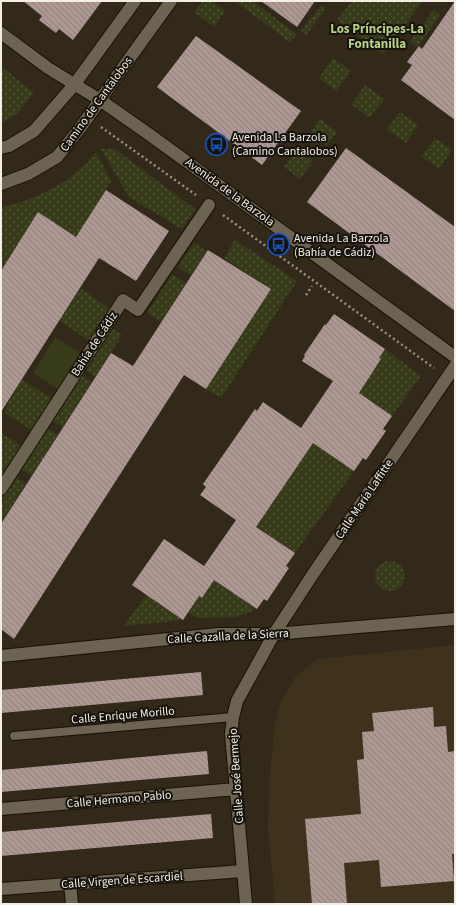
<svg xmlns="http://www.w3.org/2000/svg" width="456" height="905" font-family="'Source Sans 3',sans-serif">
  <defs>
    <pattern id="grass-dots" width="8" height="8" patternUnits="userSpaceOnUse"><rect width="8" height="8" fill="#373b19"/><path d="M2 2h.1M6 6h.1" fill="none" stroke="#54583a" stroke-width="1.8" stroke-linecap="round"/></pattern>
    <pattern id="building-back-hatch" width="6" height="6" patternUnits="userSpaceOnUse"><rect width="6" height="6" fill="#ad9792"/><path d="M-1 5l2 2M0 0l6 6M5-1l2 2" fill="none" stroke="#8f7f7b"/></pattern>
  </defs>
  <rect width="100%" height="100%" fill="#32291a"/>
  <path fill="#3e321d" d="M455,645V904H275L268,828L270,774L275,722L281,701L296,676L317,659Z"/>
  <path fill="url(#grass-dots)" d="M203,1H212L225,11L214,27L194,12Z
    M235,1H252L297,34L290,42Z
    M352,1H421L422,2L383,54L337,20Z
    M322,5L326,8L306,35L301,31Z
    M433,10L440,15L418,47L410,42Z
    M333,58L351,71L336,91L319,78Z
    M1,66L34,93L17,114L1,123Z
    M365,85L384,99L369,118L351,104Z
    M400,112L418,125L406,143L387,129Z
    M320,119L337,132L326,146L310,133Z
    M435,138L452,150L439,169L421,156Z
    M101,149H115L195,209L182,229L129,197Z
    M298,149L313,161L300,179L284,167Z
    M96,152L111,181L77,237L39,214L4,269L1,267V207C37,200 74,181 96,152Z
    M235,240L297,281L221,398L206,389L271,289L224,258Z
    M194,243L207,251L191,275L178,267Z
    M172,274L186,283L161,322L147,313Z
    M81,289L110,309L89,341L59,320Z
    M111,328L122,335L95,377L85,369Z
    M385,349L421,376L392,416L374,404L366,416L353,395L372,373L381,360L379,358Z
    M80,375L92,381L63,427L52,420Z
    M22,380L53,399L33,431L5,413L7,405Z
    M47,428L58,435L32,476L20,469Z
    M1,433L21,445L3,475L1,473Z
    M314,437L354,471L295,553L277,541L251,530Z
    M16,477L26,483L1,524V501Z
    M375 576a15 15 0 1 1 30 0a15 15 0 1 1-30 0Z
    M214,573L255,608L251,612L235,617L197,618L188,612L199,596L202,598L211,584Z
    M146,595L183,620L124,626Z"/>
  <path fill="#373b19" d="M55,337L80,353L58,389L33,373Z"/>
  <path fill="url(#building-back-hatch)" d="M23,1H102L73,40L59,29L56,33L39,20L42,16Z
    M261,1H315L297,27Z
    M455,1V120L401,80L412,65L407,62L419,46L422,49Z
    M196,36L301,111L262,165L157,87Z
    M346,148L455,227V311L307,202Z
    M106,190L169,231L136,281L99,258L1,412V271L38,212L76,237Z
    M208,250L271,289L206,389L184,375L14,639L1,629V524L111,353L133,366Z
    M334,314L385,349L379,358L381,359L359,393L392,416L383,429L386,431L366,460L363,458L354,471L313,443L256,527L295,553L286,566L289,568L267,601L264,599L257,609L214,580L202,598L199,596L183,620L132,585L164,539L204,566L236,520L200,495L206,487L203,484L255,409L257,411L263,402L301,428L333,381L302,361L305,356L304,355L325,324L326,325Z
    M201,672L203,695L1,713V690Z
    M433,707L434,727L446,726L448,752L455,751V854H452L454,881L381,887L379,860L344,863L347,904H312L305,819L361,814L357,760L364,759L362,732L374,731L372,713Z
    M207,751L209,774L1,792V770Z
    M211,814L213,838L1,856V832Z"/>
  <g fill="none" stroke-linecap="round" stroke-linejoin="round">
    <defs>
      <path id="lane" d="M14,736L233,717"/>
      <path id="street" d="M1,33L48,68L100,100L150,135L455,357
        M1,148L9,146L34,131L74,85L135,1
        M1,184L28,174L57,157L81,127L124,66L171,1
        M1,489L123,300L138,310L209,205
        M1,656L218,634H274L455,619
        M1,809L236,789
        M70,884L72,904
        M1,889L243,871
        M246,904L231,734L233,717L237,701L274,634L313,574L455,366"/>
    </defs>
    <use href="#lane" stroke="#191205" stroke-width="10"/>
    <use href="#street" stroke="#191205" stroke-width="14"/>
    <path stroke="#979084" stroke-width="2.5" stroke-dasharray="2 3" stroke-linecap="butt" d="M101,127L196,195
      M223,215L434,368
      M306,295L312,286"/>
    <use href="#lane" stroke="#6d6353" stroke-width="8"/>
    <use href="#street" stroke="#6d6353" stroke-width="12"/>
  </g>
  <defs>
    <symbol id="bus-ring" viewBox="-11 -11 22 22"><circle r="9.5" fill="#16120c" stroke="#1a4fb4" stroke-width="1.5"/><path d="M-5-6H5V4H4V6H2V4H-2V6H-4V4H-5ZM-3.5-4V0h7V-4ZM-3.5 1.2v1.5H-2V1.2ZM2 1.2v1.5H3.5V1.2Z" fill="#1a4fb4"/></symbol>
  </defs>
  <g fill-rule="evenodd">
    <use href="#bus-ring" x="204" y="132" width="25" height="25"/>
    <use href="#bus-ring" x="266" y="232" width="25" height="25"/>
  </g>
  <g text-anchor="middle" stroke-width="4" stroke-linejoin="round" paint-order="stroke">
    <g font-size="12" fill="#f3eee4" stroke="#16120c">
      <text transform="translate(96 104) rotate(-54)" y="4">Camino de Cantalobos</text>
      <text transform="translate(230 192) rotate(36)" y="4">Avenida de la Barzola</text>
      <text transform="translate(94 344) rotate(-57)" y="4">Bahía de Cádiz</text>
      <text transform="translate(364 499) rotate(-56)" y="4">Calle María Laffitte</text>
      <text transform="translate(228 636) rotate(-3)" y="4">Calle Cazalla de la Sierra</text>
      <text transform="translate(123 715) rotate(-5)" y="4">Calle Enrique Morillo</text>
      <text transform="translate(236 776) rotate(-94)" y="4">Calle José Bermejo</text>
      <text transform="translate(119 799) rotate(-5)" y="4">Calle Hermano Pablo</text>
      <text transform="translate(122 880) rotate(-4)" y="4">Calle Virgen de Escardiel</text>
    </g>
    <g font-size="12" fill="#f3eee4" stroke="#16120c" text-anchor="start">
      <text x="232" y="141">Avenida La Barzola<tspan x="232" dy="14">(Camino Cantalobos)</tspan></text>
      <text x="294" y="242">Avenida La Barzola<tspan x="294" dy="14">(Bahía de Cádiz)</tspan></text>
    </g>
    <g font-size="13" font-weight="bold" fill="#b7d188" stroke="#16120c">
      <text x="377" y="33">Los Príncipes-La<tspan x="377" dy="15">Fontanilla</tspan></text>
    </g>
  </g>
  <rect width="456" height="905" fill="none" stroke="#f3eee4" stroke-width="4"/>
</svg>
